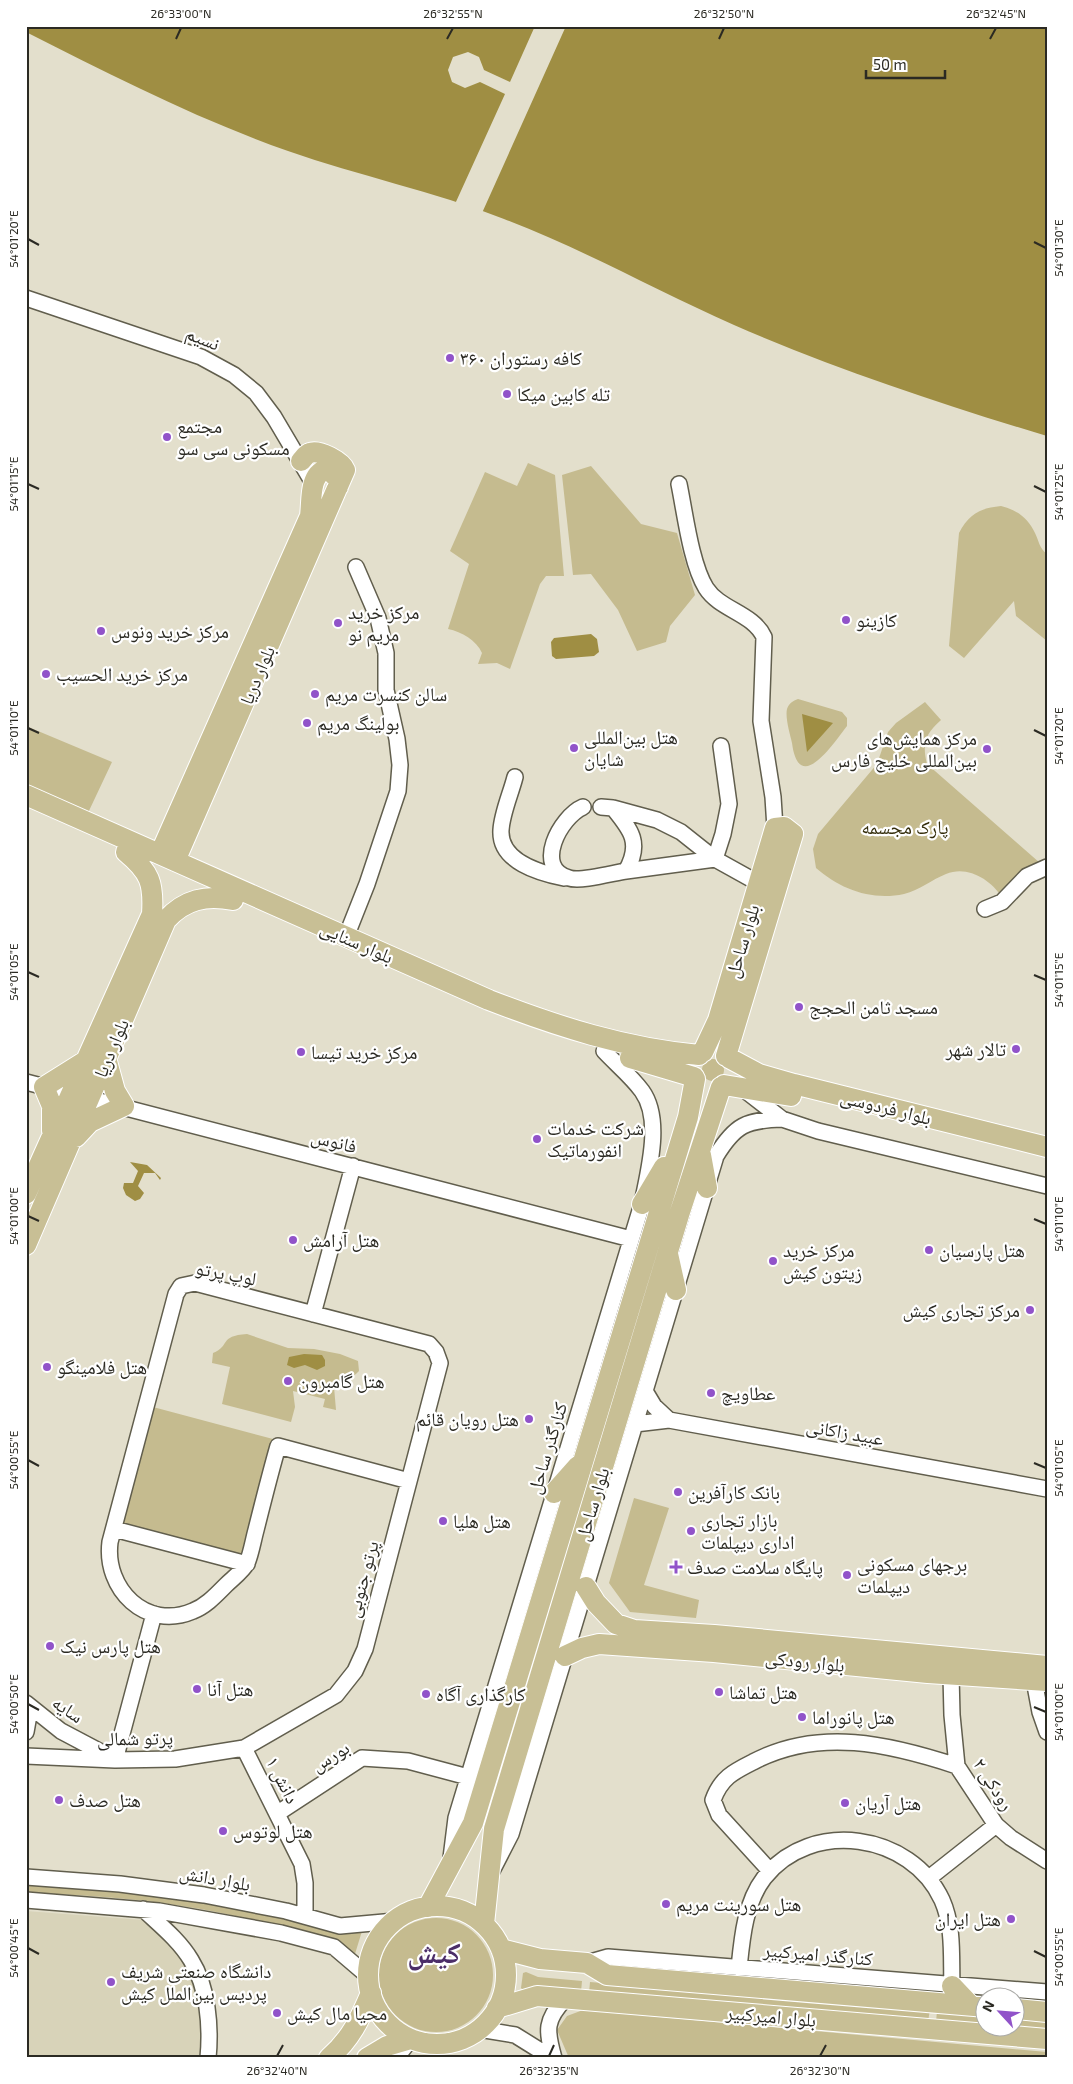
<svg xmlns="http://www.w3.org/2000/svg" width="1073" height="2084" font-family="'Exo 2','Noto Naskh Arabic',sans-serif">
  <rect width="100%" height="100%" fill="#e3dfcc"/>
  <path fill="#d8d3b9" d="M26,1911L143,1920L169,1939L190,1967L200,1997L204,2058H26Z"/>
  <path fill="#c5bb8f" d="M528,463L555,475L564,576H546L540,584L510,669L497,663L478,664L482,653C476,640 462,632 448,629L469,564L450,551L485,472L517,486Z
    M591,466L641,524L677,533L695,595L670,626L666,642L637,651L618,610L591,574L573,575L562,475Z
    M1001,506C1017,510 1028,518 1035,533C1039,541 1039,548 1047,554V641L1016,616L1014,601L964,658L949,646L959,533C969,514 980,508 1001,506Z
    M798,699L842,712L847,718V726C833,744 799,796 792,743C790,734 785,718 787,709C789,703 793,701 798,699Z
    M925,702L941,720C925,734 922,744 927,764L1040,863L1002,897C990,879 967,865 946,874C931,880 920,890 904,894C871,901 840,889 816,868L813,849L818,834L877,764L888,732L896,723Z
    M26,726L112,762L87,815L26,788Z
    M702 1070a11 11 0 1 1 22 0a11 11 0 1 1-22 0Z
    M247,1334L288,1348L314,1349L340,1354L358,1361L359,1371C352,1380 341,1377 334,1387L336,1410L323,1407L325,1399L293,1391L295,1407L291,1422L222,1404L230,1367L212,1363L213,1353C231,1346 218,1336 247,1334Z
    M153,1407L273,1439L242,1557L122,1525Z
    M634,1498L669,1508L644,1585L699,1600L696,1618L630,1612L609,1583Z
    M26,1884C140,1890 250,1910 362,1931L355,1954C339,1943 321,1939 302,1933C215,1906 118,1895 26,1893Z
    M379 1975a57 57 0 1 1 114 0a57 57 0 1 1-114 0Z
    M609,1962L931,1989V1994L608,1967Z
    M526,1972L538,1977L582,1981L581,1992L523,1990L521,1988L523,1973Z
    M590,1982L930,2010L928,2021L589,1993Z
    M583,2010L1047,2052V2058H569L557,2030L567,2016Z
    M937,2011L985,2015V2026L936,2022Z
    M1016,2017L1047,2020V2031L1016,2026Z"/>
  <path fill="#9f8e43" d="M26,26H1047V436C941,404 835,369 734,325C657,291 583,249 504,219C433,191 359,176 288,151C197,119 111,75 26,32Z
    M591,634L597,639L599,652L594,656L556,659L552,656L551,642L554,638Z
    M802,714L833,723L807,752Z
    M130,1162L147,1165L161,1178L160,1180L155,1173H144L138,1186L144,1193L140,1199L135,1201L126,1195L123,1188L124,1183H133L138,1171Z
    M304,1354L322,1355L325,1360V1366L317,1370L305,1365L294,1368L287,1365L289,1357Z"/>
  <path fill="#e3dfcc" d="M535,26H566L482,213L455,204L505,94L480,82L465,88L452,82L448,70L453,57L468,52L479,57L484,70L510,82Z"/>
  <g fill="none" stroke-linecap="round" stroke-linejoin="round">
    <defs>
      <path id="minor" d="M26,298L201,357L234,375L256,393L274,417L313,483
        M679,484C685,513 691,564 706,588C720,610 753,613 764,637L761,721L773,797L775,828
        M515,777C511,793 502,813 501,830C499,862 540,873 564,878
        M583,807C560,817 533,868 569,878C580,882 613,873 626,871C642,843 631,830 613,808L601,807
        M613,808L657,820L681,832L715,859L760,884
        M715,859L723,834L729,804L721,746
        M626,871L715,859
        M985,909L1002,902L1027,876L1047,867
        M346,937L367,884L398,791L400,765L397,739L386,690V653L378,618L356,567
        M26,1082L631,1239
        M742,1088L782,1119L818,1131L1047,1186
        M313,1314L353,1166
        M645,1391L654,1406L669,1420
        M635,1424L669,1420L1047,1489
        M114,1529L247,1564
        M951,1675L952,1715L957,1766L996,1825L1011,1838L1047,1861
        M1034,1680L1040,1712L1047,1732
        M26,1703L61,1731L114,1759
        M26,1705L29,1715L26,1732
        M244,1748L302,1864L305,1883V1916
        M26,1756L115,1760L175,1759L244,1748L336,1695L355,1671L365,1649L440,1363L436,1352L429,1344L195,1283L181,1286L176,1294L110,1542C104,1589 146,1631 193,1611C206,1606 216,1595 226,1585C232,1579 243,1571 247,1563C251,1554 253,1541 256,1530C263,1502 270,1474 278,1446L409,1481
        M115,1760L154,1614
        M278,1813L362,1758L408,1761L468,1777
        M451,1858L456,1818L642,1204C648,1172 663,1120 642,1091C631,1076 616,1064 604,1051
        M492,1871L511,1834L716,1156C735,1125 746,1120 782,1119
        M770,1871L719,1815L713,1800C721,1778 733,1772 753,1762C819,1727 890,1744 957,1766
        M26,1877L120,1884L204,1895L286,1911L340,1926L395,1921
        M929,1878L996,1825
        M26,1900L159,1911L281,1933L334,1947L368,1976
        M143,1909C160,1925 179,1940 191,1960C208,1987 211,2027 208,2058
        M587,1963L608,1957L1047,1992
        M739,1968C742,1938 745,1903 764,1878C811,1818 911,1833 942,1900C954,1927 951,1957 952,1986
        M479,2029L515,2035L552,2058
        M396,2058L411,2039
        M554,2058C546,2030 545,2020 565,1999"/>
      <path id="major" d="M26,795L489,1000C559,1027 624,1048 699,1055
        M160,854L310,516C312,502 309,475 325,470L331,472L338,479V487
        M175,861L345,470C342,462 319,449 310,453C306,454 304,458 301,461
        M703,1052L718,1020L775,828L784,827L793,834L726,1056
        M630,1058L694,1077
        M729,1058L759,1074L794,1084L1047,1147
        M724,1085L791,1096
        M52,1131V1106L44,1087L87,1060
        M76,1137L90,1122L124,1106L115,1091L106,1058
        M701,1155L707,1188
        M26,1194L152,914C154,883 150,872 126,852
        M642,1204L664,1167
        M26,1245L166,920C185,899 206,895 233,900
        M668,1254L676,1290
        M554,1493L578,1466
        M586,1587L596,1603L616,1624L634,1630L714,1635L1047,1666
        M565,1656L582,1648L599,1644L714,1652L928,1673L1047,1681
        M368 1975a69 69 0 1 1 138 0a69 69 0 1 1-138 0Z
        M428,1907L473,1823L688,1117L695,1079
        M484,1924L494,1829L679,1215L721,1087
        M501,1949L540,1959L587,1963L607,1975L986,2007
        M952,1986L970,2005
        M497,2008L537,1996L1047,2039
        M1016,2009L1047,2012
        M329,2058C351,2039 360,2019 371,1993
        M367,2058L387,2046L411,2039"/>
    </defs>
    <use href="#minor" stroke="#615e4d" stroke-width="18"/>
    <use href="#major" stroke="#fff" stroke-width="22"/>
    <use href="#minor" stroke="#fff" stroke-width="15"/>
    <use href="#major" stroke="#c8bf95" stroke-width="20"/>
  </g>
  <path fill="none" stroke="#2b2a23" stroke-width="2" d="M176,39L181,28M447,39L453,28M719,39L724,28M990,39L996,28M28,239L39,245M1034,242L1046,248M28,484L39,489M1034,486L1046,492M28,728L39,733M1034,730L1046,736M28,972L39,977M1034,975L1046,980M28,1216L39,1221M1034,1219L1046,1224M28,1460L39,1466M1034,1463L1046,1468M28,1704L39,1710M1034,1707L1046,1712M28,1948L39,1954M1034,1951L1046,1957M277,2056L283,2045M549,2056L554,2045M820,2056L826,2045"/>
  <g fill="#9153c9" stroke="#fff" stroke-width="2">
    <circle cx="450" cy="358" r="5"/>
    <circle cx="507" cy="394" r="5"/>
    <circle cx="167" cy="437" r="5"/>
    <circle cx="846" cy="620" r="5"/>
    <circle cx="338" cy="623" r="5"/>
    <circle cx="101" cy="631" r="5"/>
    <circle cx="46" cy="674" r="5"/>
    <circle cx="315" cy="694" r="5"/>
    <circle cx="307" cy="723" r="5"/>
    <circle cx="574" cy="748" r="5"/>
    <circle cx="987" cy="749" r="5"/>
    <circle cx="799" cy="1007" r="5"/>
    <circle cx="1016" cy="1049" r="5"/>
    <circle cx="301" cy="1052" r="5"/>
    <circle cx="537" cy="1139" r="5"/>
    <circle cx="293" cy="1240" r="5"/>
    <circle cx="929" cy="1250" r="5"/>
    <circle cx="773" cy="1261" r="5"/>
    <circle cx="1030" cy="1310" r="5"/>
    <circle cx="47" cy="1367" r="5"/>
    <circle cx="288" cy="1381" r="5"/>
    <circle cx="711" cy="1393" r="5"/>
    <circle cx="529" cy="1419" r="5"/>
    <circle cx="678" cy="1492" r="5"/>
    <circle cx="443" cy="1521" r="5"/>
    <circle cx="691" cy="1531" r="5"/>
    <path d="M673.5 1559.5h5v5h5v5h-5v5h-5v-5h-5v-5h5z"/>
    <circle cx="847" cy="1575" r="5"/>
    <circle cx="50" cy="1646" r="5"/>
    <circle cx="197" cy="1689" r="5"/>
    <circle cx="719" cy="1692" r="5"/>
    <circle cx="426" cy="1694" r="5"/>
    <circle cx="802" cy="1717" r="5"/>
    <circle cx="59" cy="1800" r="5"/>
    <circle cx="845" cy="1803" r="5"/>
    <circle cx="223" cy="1831" r="5"/>
    <circle cx="666" cy="1904" r="5"/>
    <circle cx="1011" cy="1919" r="5"/>
    <circle cx="111" cy="1982" r="5"/>
    <circle cx="277" cy="2013" r="5"/>
  </g>
  <g text-anchor="middle" stroke-width="4.5" stroke-linejoin="round" paint-order="stroke">
    <g font-size="19" fill="#2b2a23" stroke="#fff">
      <text transform="translate(203 338) rotate(22)" y="7">نسیم</text>
      <text transform="translate(257 675) rotate(-67)" y="7">بلوار دریا</text>
      <text transform="translate(742 941) rotate(-73)" y="7">بلوار ساحل</text>
      <text transform="translate(357 942) rotate(24)" y="7">بلوار سنایی</text>
      <text transform="translate(111 1048) rotate(-67)" y="7">بلوار دریا</text>
      <text transform="translate(886 1107) rotate(14)" y="7">بلوار فردوسی</text>
      <text transform="translate(334 1141) rotate(14)" y="7">فانوس</text>
      <text transform="translate(226 1273) rotate(11)" y="7">لوپ پرتو</text>
      <text transform="translate(845 1432) rotate(10)" y="7">عبید زاکانی</text>
      <text transform="translate(547 1448) rotate(-73)" y="7">کنارگذر ساحل</text>
      <text transform="translate(592 1504) rotate(-73)" y="7">بلوار ساحل</text>
      <text transform="translate(362 1579) rotate(-75)" y="7">پرتو جنوبی</text>
      <text transform="translate(805 1661) rotate(6)" y="7">بلوار رودکی</text>
      <text transform="translate(68 1709) rotate(34)" y="7">سایه</text>
      <text transform="translate(135 1738) rotate(-1)" y="7">پرتو شمالی</text>
      <text transform="translate(330 1756) rotate(-31)" y="7">بورس</text>
      <text transform="translate(283 1780) rotate(63)" y="7">دانش ۱</text>
      <text transform="translate(994 1784) rotate(57)" y="7">رودکی ۲</text>
      <text transform="translate(215 1878) rotate(10)" y="7">بلوار دانش</text>
      <text transform="translate(818 1954) rotate(5)" y="7">کنارگذر امیرکبیر</text>
      <text transform="translate(771 2016) rotate(5)" y="7">بلوار امیرکبیر</text>
    </g>
    <g font-size="19" fill="#2b2a23" stroke="#fff" text-anchor="start">
      <text x="460" y="365">کافه رستوران ۳۶۰</text>
      <text x="517" y="401">تله کابین میکا</text>
      <text x="177" y="433">مجتمع<tspan x="177" dy="22">مسکونی سی سو</tspan></text>
      <text x="348" y="619">مرکز خرید<tspan x="348" dy="22">مریم نو</tspan></text>
      <text x="856" y="627">کازینو</text>
      <text x="111" y="638">مرکز خرید ونوس</text>
      <text x="56" y="681">مرکز خرید الحسیب</text>
      <text x="325" y="701">سالن کنسرت مریم</text>
      <text x="317" y="730">بولینگ مریم</text>
      <text x="584" y="744">هتل بین‌المللی<tspan x="584" dy="22">شایان</tspan></text>
      <text x="977" y="745" text-anchor="end">مرکز همایش‌های<tspan x="977" dy="22">بین‌المللی خلیج فارس</tspan></text>
      <text x="809" y="1014">مسجد ثامن الحجج</text>
      <text x="1006" y="1056" text-anchor="end">تالار شهر</text>
      <text x="311" y="1059">مرکز خرید تیسا</text>
      <text x="547" y="1135">شرکت خدمات<tspan x="547" dy="22">انفورماتیک</tspan></text>
      <text x="303" y="1247">هتل آرامش</text>
      <text x="783" y="1257">مرکز خرید<tspan x="783" dy="22">زیتون کیش</tspan></text>
      <text x="939" y="1257">هتل پارسیان</text>
      <text x="1020" y="1317" text-anchor="end">مرکز تجاری کیش</text>
      <text x="57" y="1374">هتل فلامینگو</text>
      <text x="298" y="1388">هتل گامبرون</text>
      <text x="721" y="1400">عطاویچ</text>
      <text x="519" y="1426" text-anchor="end">هتل رویان قائم</text>
      <text x="688" y="1499">بانک کارآفرین</text>
      <text x="701" y="1527">بازار تجاری<tspan x="701" dy="22">اداری دیپلمات</tspan></text>
      <text x="453" y="1528">هتل هلیا</text>
      <text x="857" y="1571">برجهای مسکونی<tspan x="857" dy="22">دیپلمات</tspan></text>
      <text x="687" y="1574">پایگاه سلامت صدف</text>
      <text x="60" y="1653">هتل پارس نیک</text>
      <text x="207" y="1696">هتل آنا</text>
      <text x="729" y="1699">هتل تماشا</text>
      <text x="436" y="1701">کارگذاری آگاه</text>
      <text x="812" y="1724">هتل پانوراما</text>
      <text x="69" y="1807">هتل صدف</text>
      <text x="855" y="1810">هتل آریان</text>
      <text x="233" y="1838">هتل لوتوس</text>
      <text x="676" y="1911">هتل سورینت مريم</text>
      <text x="1001" y="1926" text-anchor="end">هتل ایران</text>
      <text x="121" y="1978">دانشگاه صنعتی شریف<tspan x="121" dy="22">پردیس بین‌الملل کیش</tspan></text>
      <text x="287" y="2020">محیا مال کیش</text>
    </g>
    <g font-size="19" fill="#342d0b" stroke="#fff">
      <text x="905" y="834">پارک مجسمه</text>
    </g>
    <g font-size="29" font-weight="bold" fill="#4c2e68" stroke="#fff">
      <text x="434" y="1963">كيش</text>
    </g>
  </g>
  <rect width="1073" height="2084" fill="none" stroke="#ffffff" stroke-width="55"/>
  <g transform="translate(1000 2012) rotate(296)"><circle r="24" fill="#ffffff" stroke="#aaaaa7"/>
  <path d="M0-4L9 19L0 12L-9 19Z" fill="#9153c9"/>
  <text y="-8" font-size="14" font-weight="bold" text-anchor="middle" fill="#2b2a23">N</text>
  </g>
  <path d="M866 70v8h79v-8" fill="none" stroke="#2b2a23" stroke-width="2.5"/>
  <text x="873" y="70" font-size="15" fill="#2b2a23" stroke="#ffffff" stroke-width="4" paint-order="stroke">50 m</text>
  <rect x="28" y="28" width="1018" height="2028" fill="none" stroke="#2b2a23" stroke-width="2"/>
  <g font-size="12" text-anchor="middle" fill="#2b2a23">
    <text x="181" y="18">26°33'00"N</text>
    <text x="453" y="18">26°32'55"N</text>
    <text x="724" y="18">26°32'50"N</text>
    <text x="996" y="18">26°32'45"N</text>
    <text transform="translate(14 239) rotate(-90)" y="4">54°01'20"E</text>
    <text transform="translate(1059 248) rotate(-90)" y="4">54°01'30"E</text>
    <text transform="translate(14 484) rotate(-90)" y="4">54°01'15"E</text>
    <text transform="translate(1059 492) rotate(-90)" y="4">54°01'25"E</text>
    <text transform="translate(14 728) rotate(-90)" y="4">54°01'10"E</text>
    <text transform="translate(1059 736) rotate(-90)" y="4">54°01'20"E</text>
    <text transform="translate(14 972) rotate(-90)" y="4">54°01'05"E</text>
    <text transform="translate(1059 980) rotate(-90)" y="4">54°01'15"E</text>
    <text transform="translate(14 1216) rotate(-90)" y="4">54°01'00"E</text>
    <text transform="translate(1059 1224) rotate(-90)" y="4">54°01'10"E</text>
    <text transform="translate(14 1460) rotate(-90)" y="4">54°00'55"E</text>
    <text transform="translate(1059 1468) rotate(-90)" y="4">54°01'05"E</text>
    <text transform="translate(14 1704) rotate(-90)" y="4">54°00'50"E</text>
    <text transform="translate(1059 1712) rotate(-90)" y="4">54°01'00"E</text>
    <text transform="translate(14 1948) rotate(-90)" y="4">54°00'45"E</text>
    <text transform="translate(1059 1957) rotate(-90)" y="4">54°00'55"E</text>
    <text x="277" y="2075">26°32'40"N</text>
    <text x="549" y="2075">26°32'35"N</text>
    <text x="820" y="2075">26°32'30"N</text>
  </g>
</svg>
